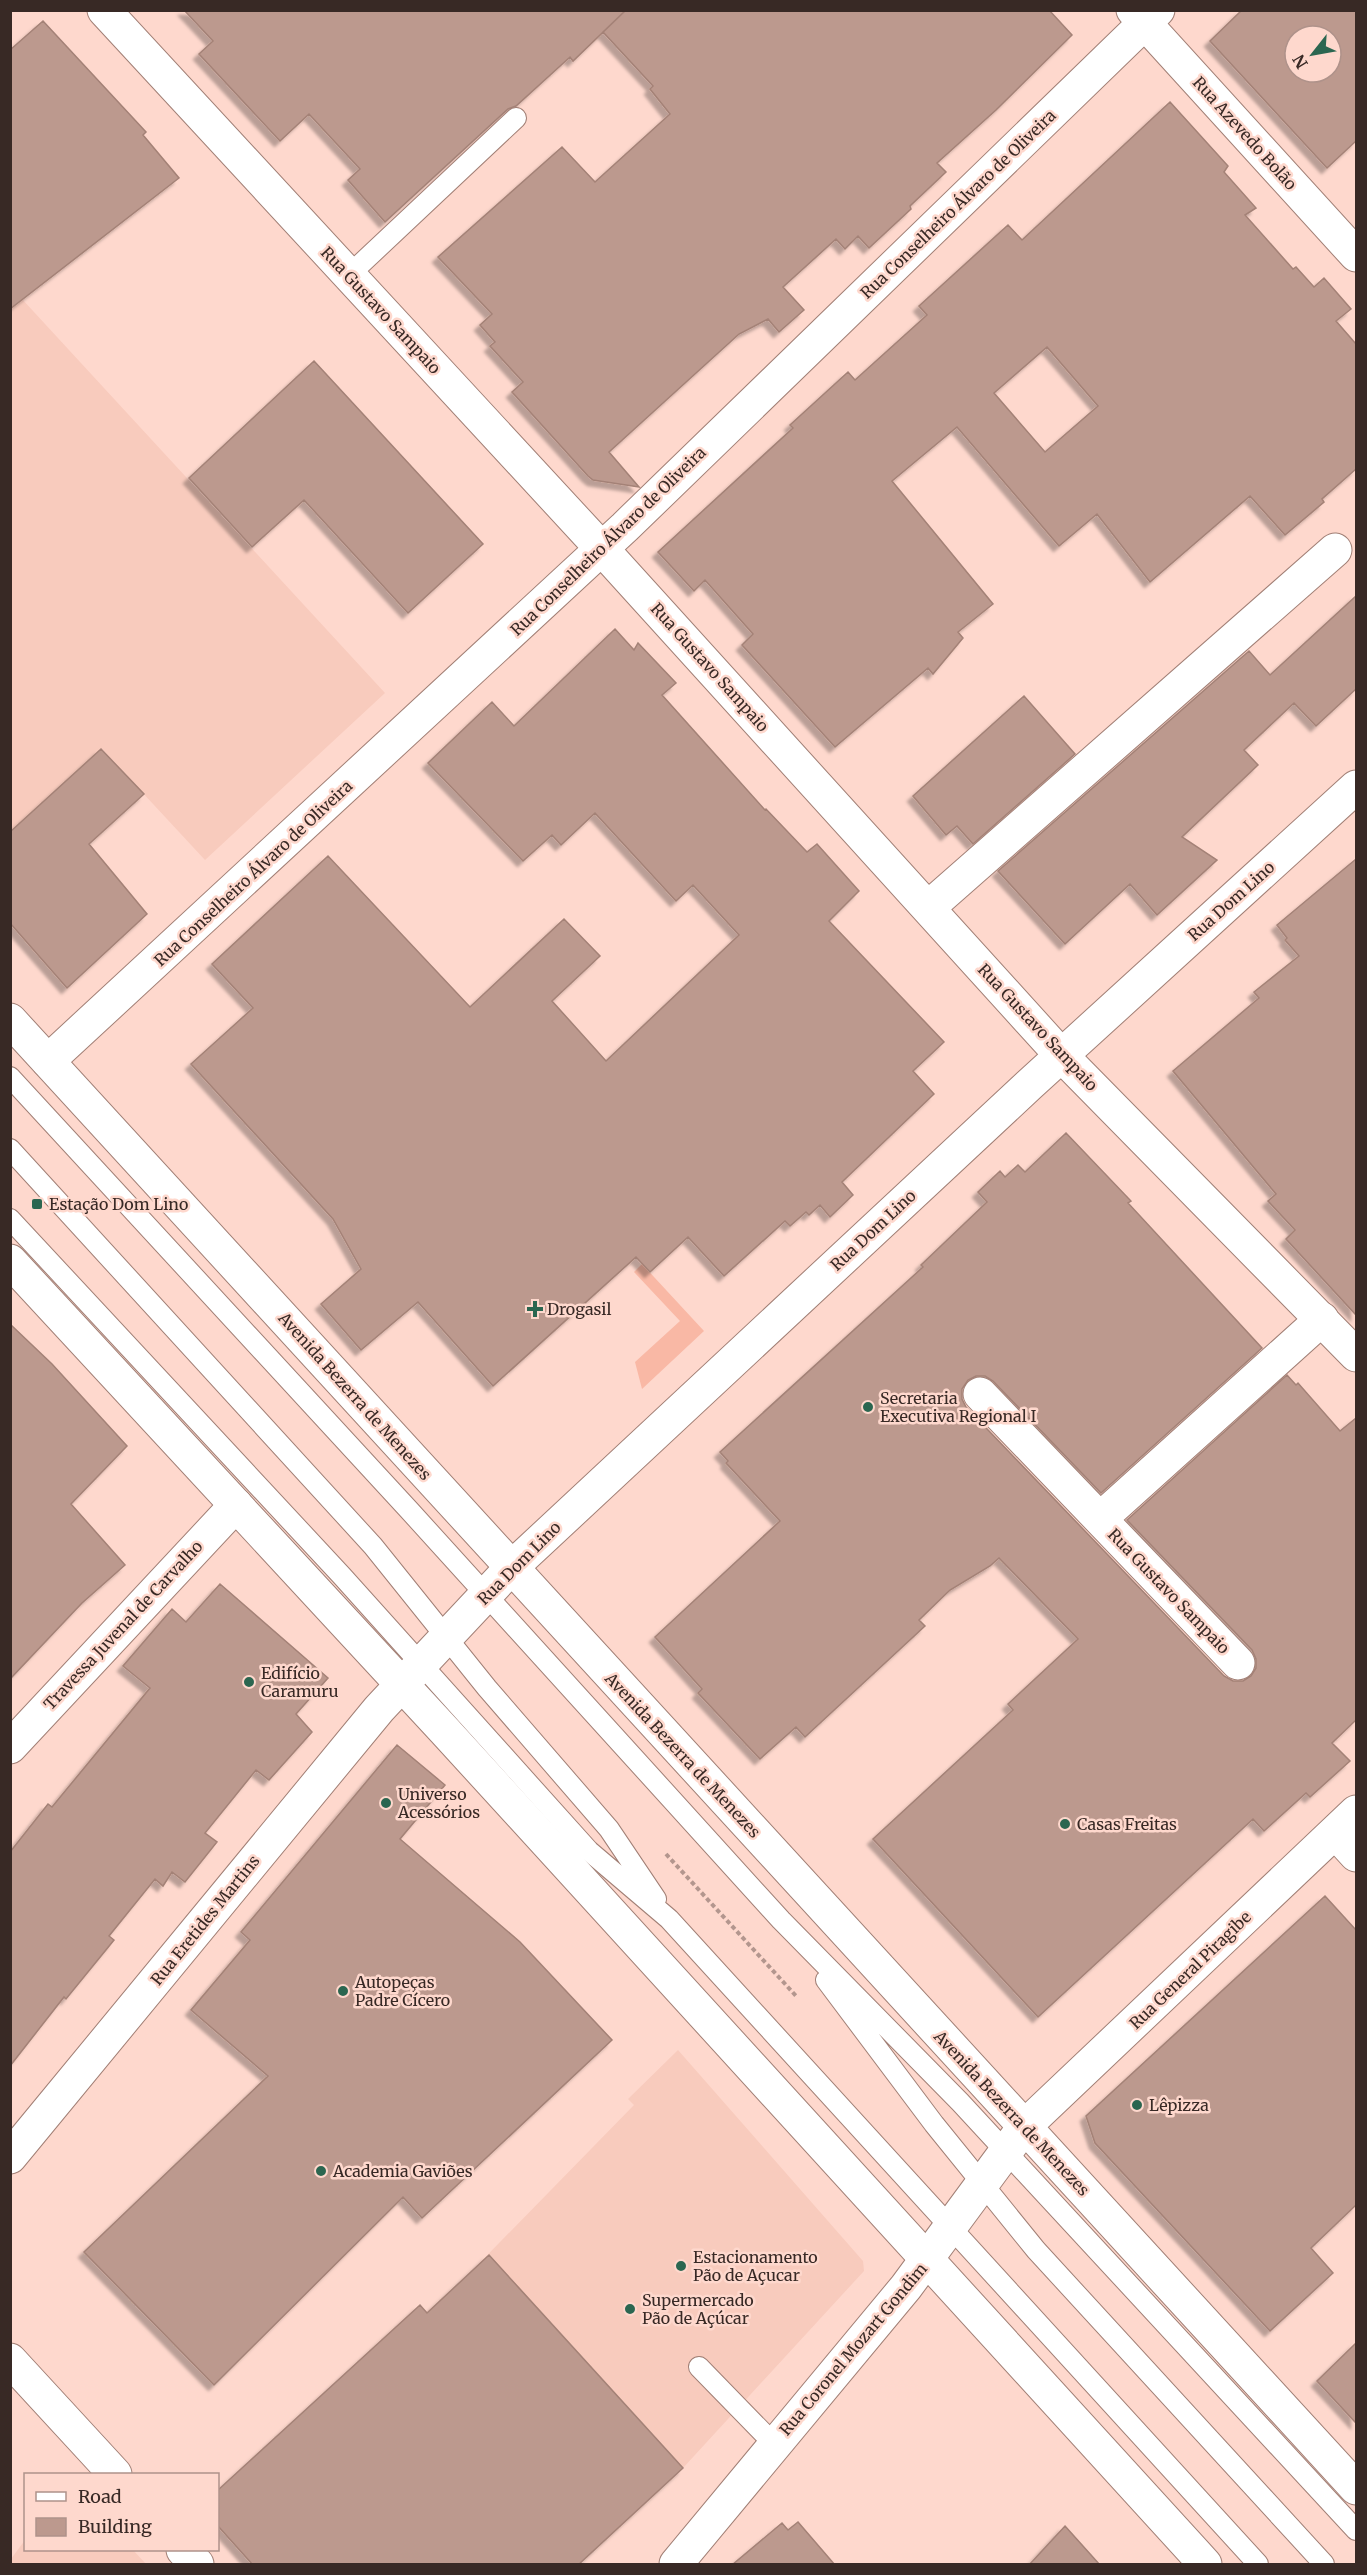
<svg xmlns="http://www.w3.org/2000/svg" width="1367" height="2575" font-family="Merriweather,serif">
  <defs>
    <filter id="shadow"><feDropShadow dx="-5.5" dy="5.5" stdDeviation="1.5" flood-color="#0004"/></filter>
  </defs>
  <rect width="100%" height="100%" fill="#fed8cd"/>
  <path fill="#f8cbbd" d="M22,299L385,693L205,860L102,749L11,832L10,309Z
    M678,2050L863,2261L864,2271L683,2468L578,2564H253L218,2527V2490L420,2305L428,2313L461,2282L634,2105L628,2099Z
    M25,2540L26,2550H133L146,2564H11V2559Z"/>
  <path fill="#f9b8a5" d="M642,1264L704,1331L642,1389L635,1362L680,1321L634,1272Z"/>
  <path fill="#bc998e" stroke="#a48277" stroke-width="1.5" fill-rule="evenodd" filter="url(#shadow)" d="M184,10H626L573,61L570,57L516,106L508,109L385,222L348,180L360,169L309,114L280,141L199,54L213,41Z
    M626,10H1049L1072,35L996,110L937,163L946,172L910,206L911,209L869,248L858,236L845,249L836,239L783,287L804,310L779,332L768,319L739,334L609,452L639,487L593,480L588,476L512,392L523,382L490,346L495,342L480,325L492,314L438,257L562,147L595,182L670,114L650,89L653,86L603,32Z
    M1242,10H1356V141L1327,168L1210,41ZM1295,36H1331V72H1295Z
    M43,21L146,132L143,135L179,178L10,309V50Z
    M1170,102L1228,166L1224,172L1256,208L1245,215L1293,269L1296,267L1314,287L1324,278L1351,309L1336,321L1356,344V469L1322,499L1324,502L1285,535L1250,496L1150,582L1097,514L1059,546L957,427L892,481L993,604L958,632L963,638L933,674L928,668L835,747L742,645L753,634L705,580L694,591L658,552L793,428L790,425L848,372L855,380L927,315L919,306L1008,225L1022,240ZM1047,347L1098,406L1045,452L994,393Z
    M314,361L483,544L408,613L304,500L252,547L189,478Z
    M1356,596V689L1316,726L1294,703L1244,750L1258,765L1182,837L1217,860L1157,915L1130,884L1065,944L998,871L1249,651L1270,675Z
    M615,629L634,650L638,643L676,683L662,695L765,810L766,809L807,852L817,844L859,891L829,921L944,1042L913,1071L934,1094L842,1182L853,1195L830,1217L820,1205L809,1215L806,1212L790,1226L785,1221L724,1276L688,1237L650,1272L636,1257L493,1386L418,1302L361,1350L321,1304L361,1269L333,1219L191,1064L253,1008L212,964L328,856L470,1007L564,919L600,956L552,1001L606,1061L739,935L693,885L676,901L595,813L561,845L552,835L523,861L428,763L492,702L514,726Z
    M1024,696L1075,754L973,844L957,826L946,835L913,796Z
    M101,749L144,794L89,844L147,914L67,988L10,923V832Z
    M1356,859V1315L1286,1239L1295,1230L1268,1201L1276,1194L1173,1071L1259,998L1254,992L1299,956L1285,940L1287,938L1277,925Z
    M1066,1133L1131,1201L1128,1203L1262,1348L1101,1493L993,1381L985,1376H976L968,1380L962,1389V1399L966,1407L1224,1676L1233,1681H1243L1251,1676L1256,1668V1659L1252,1650L1127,1520L1287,1375L1296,1385L1298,1383L1340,1431L1356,1418V1720L1332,1743L1350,1761L1310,1797L1306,1793L1264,1831L1253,1819L1038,2017L873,1839L1013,1710L1008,1704L1078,1639L999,1558L990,1566L950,1590L919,1620L925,1626L805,1737L796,1727L760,1759L698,1693L702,1689L655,1637L780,1521L726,1463L728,1461L720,1452L923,1267L921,1265L987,1202L978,1192L1000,1171L1005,1177L1018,1165L1025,1172Z
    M10,1324L52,1364L127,1446L71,1504L125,1565L82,1603L10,1679Z
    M220,1584L328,1678L296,1714L312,1732L269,1780L256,1770L205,1833L217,1842L185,1882L172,1872L163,1886L155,1879L109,1936L114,1940L66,1999L64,1997L10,2066V1852L48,1804L52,1807L150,1688L123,1666L172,1609L186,1622Z
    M397,1745L445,1785L400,1839L520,1942L612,2040L422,2218L403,2197L214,2385L84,2252L268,2076L191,2010L250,1940L241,1932Z
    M1325,1896L1356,1930V2205L1311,2248L1333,2273L1270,2331L1095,2143L1086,2116Z
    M489,2255L683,2468L578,2565H253L218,2526V2490L420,2305L427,2313Z
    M1356,2343V2423L1317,2381Z
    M798,2522L835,2565H732L782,2523L788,2530Z
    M1065,2526L1100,2565H1029Z"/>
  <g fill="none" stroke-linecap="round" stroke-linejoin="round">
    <defs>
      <path id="lane" d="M349,275L516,118
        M10,1077L409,1510L781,1920L960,2102L1356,2530
        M10,1149L373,1546L487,1688L609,1829L656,1899
        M10,1219L342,1576L589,1851L669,1919L1258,2564
        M826,1980L934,2124L1036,2250L1324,2564
        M699,2367L774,2444"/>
      <path id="street" d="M929,907L1335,550
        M48,1061L625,527L1158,10
        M980,1394L1238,1663
        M1100,1519L1322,1319
        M10,1747L236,1505
        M1335,1832L1356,1855
        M10,2157L379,1709L511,1568L1029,1085L1356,787
        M10,2360L115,2474
        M183,2550L197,2564
        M676,2564L906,2287L1024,2127L1356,1812"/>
      <path id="secondary" d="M104,10L602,549L1061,1055L1356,1355
        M1133,10L1356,255"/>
      <path id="primary" d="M10,1020L1356,2488
        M10,1261L444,1730L1205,2564"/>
    </defs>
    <use href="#lane" stroke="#a17f75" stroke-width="22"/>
    <use href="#street" stroke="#a17f75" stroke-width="35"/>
    <use href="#secondary" stroke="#a17f75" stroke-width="35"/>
    <use href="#primary" stroke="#a17f75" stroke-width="35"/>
    <path stroke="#b3968e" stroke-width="4" stroke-dasharray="4.5 3" stroke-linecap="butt" d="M666,1854L797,1997"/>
    <use href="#lane" stroke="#fff" stroke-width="20"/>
    <use href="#street" stroke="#fff" stroke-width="33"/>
    <use href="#secondary" stroke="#fff" stroke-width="33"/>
    <use href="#primary" stroke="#fff" stroke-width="33"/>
  </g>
  <g fill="#2b6650" stroke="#fed8cd" stroke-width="2">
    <rect x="31" y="1198" width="12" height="12" rx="3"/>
    <path d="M532 1300h6v6h6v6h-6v6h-6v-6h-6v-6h6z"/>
    <circle cx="868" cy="1407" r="6"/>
    <circle cx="249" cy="1682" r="6"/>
    <circle cx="386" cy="1803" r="6"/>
    <circle cx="1065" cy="1824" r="6"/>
    <circle cx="343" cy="1991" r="6"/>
    <circle cx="1137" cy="2105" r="6"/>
    <circle cx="321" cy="2171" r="6"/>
    <circle cx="681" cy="2266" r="6"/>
    <circle cx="630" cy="2309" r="6"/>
  </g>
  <g text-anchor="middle" stroke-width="5" stroke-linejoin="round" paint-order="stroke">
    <g font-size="16" fill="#382925" stroke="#fed8cd">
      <text transform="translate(1245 133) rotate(48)" y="6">Rua Azevedo Bolão</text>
      <text transform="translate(958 204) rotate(-44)" y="6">Rua Conselheiro Álvaro de Oliveira</text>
      <text transform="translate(381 310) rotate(47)" y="6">Rua Gustavo Sampaio</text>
      <text transform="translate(608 541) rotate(-44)" y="6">Rua Conselheiro Álvaro de Oliveira</text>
      <text transform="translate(710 667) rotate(48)" y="6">Rua Gustavo Sampaio</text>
      <text transform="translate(253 873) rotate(-43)" y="6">Rua Conselheiro Álvaro de Oliveira</text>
      <text transform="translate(1231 901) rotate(-42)" y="6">Rua Dom Lino</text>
      <text transform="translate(1038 1027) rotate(47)" y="6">Rua Gustavo Sampaio</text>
      <text transform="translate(873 1230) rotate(-43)" y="6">Rua Dom Lino</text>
      <text transform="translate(355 1396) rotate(48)" y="6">Avenida Bezerra de Menezes</text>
      <text transform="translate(519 1563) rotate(-45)" y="6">Rua Dom Lino</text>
      <text transform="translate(1169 1591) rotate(46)" y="6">Rua Gustavo Sampaio</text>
      <text transform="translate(123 1625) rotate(-47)" y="6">Travessa Juvenal de Carvalho</text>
      <text transform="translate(683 1755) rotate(47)" y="6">Avenida Bezerra de Menezes</text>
      <text transform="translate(205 1920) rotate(-51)" y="6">Rua Eretides Martins</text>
      <text transform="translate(1190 1970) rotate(-44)" y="6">Rua General Piragibe</text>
      <text transform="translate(1012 2113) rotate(47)" y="6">Avenida Bezerra de Menezes</text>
      <text transform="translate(853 2349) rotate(-50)" y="6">Rua Coronel Mozart Gondim</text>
    </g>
    <g font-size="16" fill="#382925" stroke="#fed8cd" text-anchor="start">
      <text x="49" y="1210">Estação Dom Lino</text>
      <text x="547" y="1315">Drogasil</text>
      <text x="880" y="1404">Secretaria<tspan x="880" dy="18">Executiva Regional I</tspan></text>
      <text x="261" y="1679">Edifício<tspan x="261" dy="18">Caramuru</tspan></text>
      <text x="398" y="1800">Universo<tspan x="398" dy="18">Acessórios</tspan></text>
      <text x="1077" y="1830">Casas Freitas</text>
      <text x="355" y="1988">Autopeças<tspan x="355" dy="18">Padre Cícero</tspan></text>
      <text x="1149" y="2111">Lêpizza</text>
      <text x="333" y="2177">Academia Gaviões</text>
      <text x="693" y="2263">Estacionamento<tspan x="693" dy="18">Pão de Açucar</tspan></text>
      <text x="642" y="2306">Supermercado<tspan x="642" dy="18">Pão de Açúcar</tspan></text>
    </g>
  </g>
  <rect width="1367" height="2575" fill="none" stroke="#382925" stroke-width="24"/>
  <rect x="24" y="2473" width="195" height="78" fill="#fed8cd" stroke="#af928a" stroke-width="1.5"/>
  <rect x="36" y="2492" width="30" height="9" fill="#ffffff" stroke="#af928a" stroke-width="1.5"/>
  <text x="78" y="2503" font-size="18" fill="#382925">Road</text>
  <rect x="36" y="2518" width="30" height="18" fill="#bc998e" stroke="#af928a" stroke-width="1.5"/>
  <text x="78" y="2533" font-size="18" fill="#382925">Building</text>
  <g transform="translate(1313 54) rotate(239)"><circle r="28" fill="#fed8cd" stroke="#af928a" stroke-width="1.5"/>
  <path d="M0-4.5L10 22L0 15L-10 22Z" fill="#2b6650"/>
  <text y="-9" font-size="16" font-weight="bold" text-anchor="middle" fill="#382925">N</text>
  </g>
</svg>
